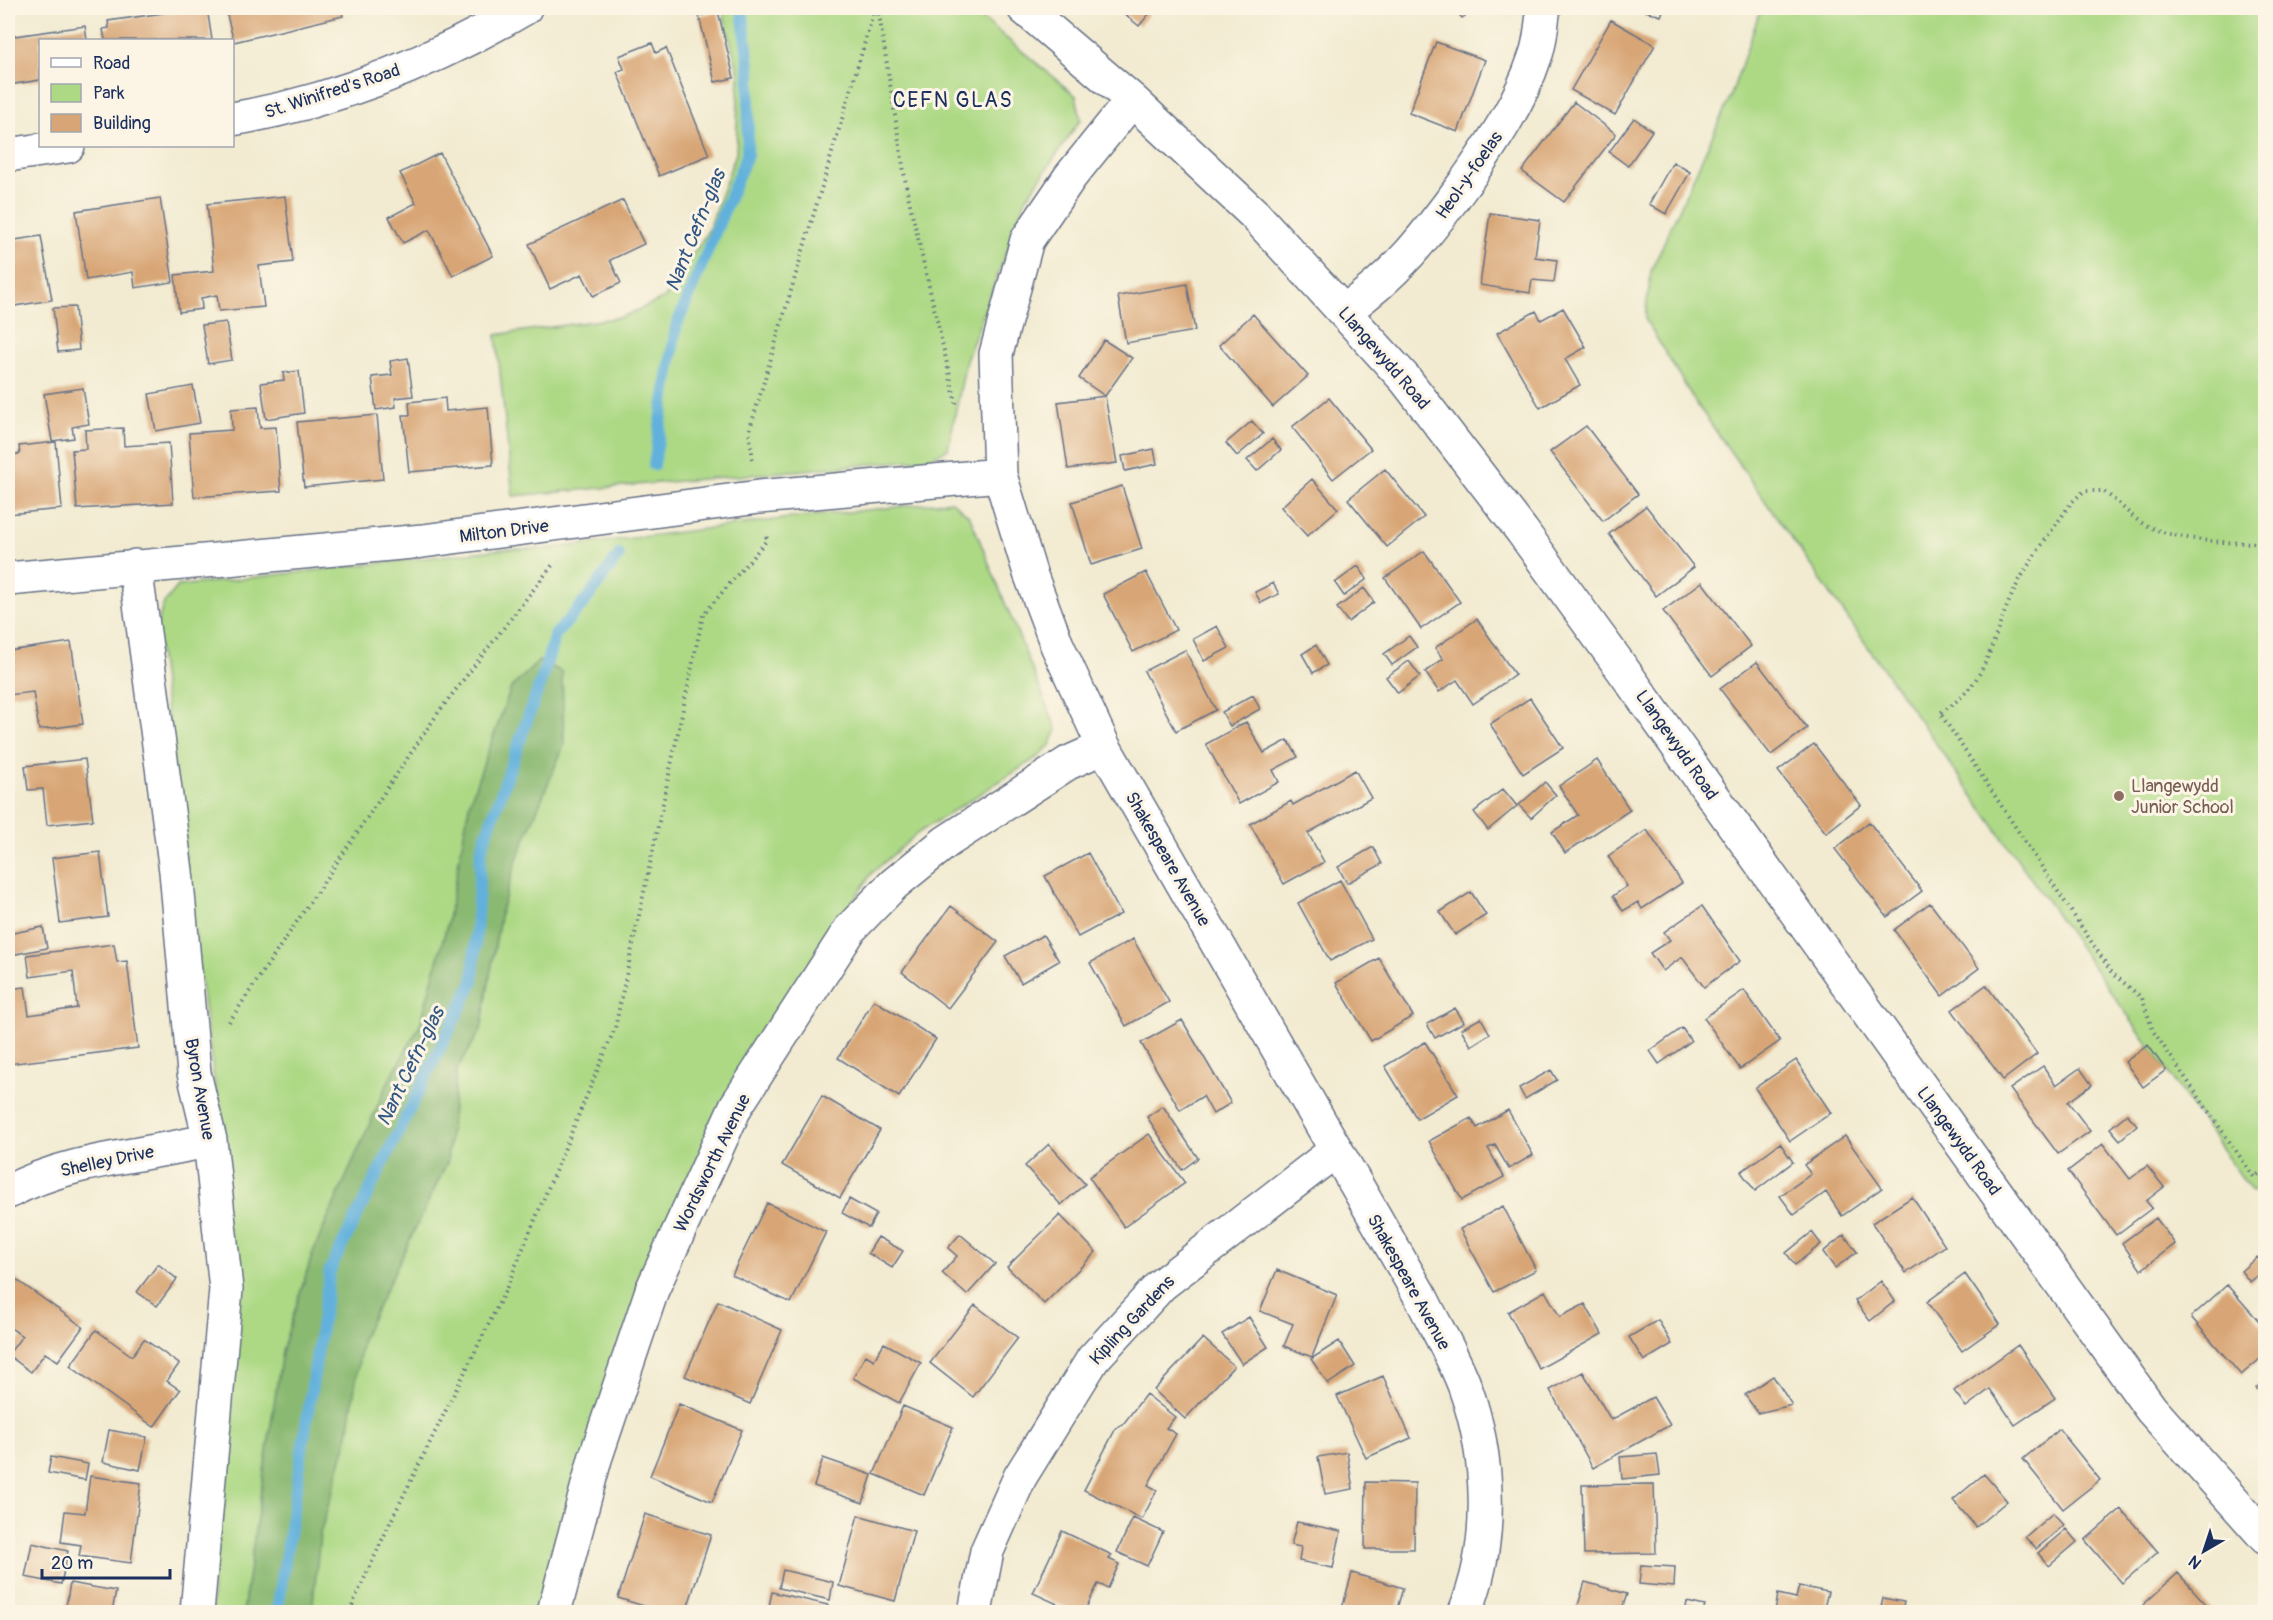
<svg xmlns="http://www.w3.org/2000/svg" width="2273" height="1620" font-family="Pangolin,sans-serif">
  <rect width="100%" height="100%" fill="#fcf5e5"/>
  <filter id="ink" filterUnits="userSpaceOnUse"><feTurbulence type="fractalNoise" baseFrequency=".0167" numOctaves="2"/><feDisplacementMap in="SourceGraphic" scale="12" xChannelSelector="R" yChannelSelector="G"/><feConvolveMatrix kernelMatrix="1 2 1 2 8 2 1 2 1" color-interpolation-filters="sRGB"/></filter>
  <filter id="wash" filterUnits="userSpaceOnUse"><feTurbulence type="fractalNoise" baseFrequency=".008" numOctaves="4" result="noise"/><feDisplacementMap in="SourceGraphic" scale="24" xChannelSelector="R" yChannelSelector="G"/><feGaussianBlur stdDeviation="1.35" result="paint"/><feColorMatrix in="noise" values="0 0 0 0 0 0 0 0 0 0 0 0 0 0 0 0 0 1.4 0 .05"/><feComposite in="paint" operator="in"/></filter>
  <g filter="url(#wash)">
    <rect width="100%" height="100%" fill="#f2ebd1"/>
    <path fill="#add985" stroke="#648472" stroke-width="1.5" d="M722,8H970L1076,96L1081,119L1026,199L966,361L948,449L928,459L513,496L496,335L622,317L665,298L708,231L736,153L739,74Z
      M1761,8H2265L2266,1181L2252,1192L1694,400L1645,319L1651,271L1731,95Z
      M952,501L970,517L1057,730L1050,745L1038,757L918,833L872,873L755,1047L539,1612H212L224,1150L205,1015L156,627L164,603L178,586L504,549H546L791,518Z"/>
    <path fill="#8ab972" stroke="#527468" stroke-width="1.5" d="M539,661L562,672L564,745L518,856L501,911L481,1030L457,1069L447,1163L362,1339L347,1441L320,1534L312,1612H243L282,1351L313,1252L388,1082L420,1025L447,925L470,801L511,688Z"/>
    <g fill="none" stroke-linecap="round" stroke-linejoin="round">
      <path stroke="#62b1dc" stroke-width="12" d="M654,465L676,327L747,155L750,74L742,8
        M277,1612L330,1270L473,982L481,850L542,678L555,635L587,599L619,555"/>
    </g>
    <g id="blocks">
      <path fill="#d8a676" d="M198,8H207L212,40H105L103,29L109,28L108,21Z
        M225,8H341L343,16L234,42Z
        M1117,8H1154L1139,26Z
        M1454,8H1477L1462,18Z
        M1636,8H1664L1661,16Z
        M718,11L734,78L715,82L699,16Z
        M1611,20L1655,45L1615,115L1571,90Z
        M85,26L87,40H40V80L8,85V37Z
        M1436,42L1485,60L1458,132L1409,113Z
        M652,43L656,53L666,48L709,155L659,176L617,72L624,69L619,56Z
        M1574,102L1616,134L1564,202L1522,171Z
        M1634,118L1652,131L1628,166L1609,152Z
        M440,153L493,256L453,276L429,230L403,243L389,217L416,203L400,173Z
        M1673,162L1690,172L1666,214L1649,204Z
        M285,196L293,262L259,266L264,307L219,311L217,295L201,298L202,309L179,312L175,275L214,271L207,204Z
        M160,198L173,282L135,288L133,272L86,280L76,211Z
        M623,200L644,244L610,260L621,283L593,296L582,274L550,289L529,244Z
        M1490,213L1540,220L1535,257L1557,260L1554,282L1532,280L1530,293L1480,285Z
        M41,236L52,300L8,307V241Z
        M1187,284L1195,331L1126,343L1118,296Z
        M75,307L79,350L58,352L53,308Z
        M1563,308L1586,347L1565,359L1580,385L1540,408L1497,333L1536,311L1541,320Z
        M1253,314L1308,376L1273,407L1219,345Z
        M226,322L232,360L208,364L202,325Z
        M1104,340L1132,358L1105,396L1079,378Z
        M408,358L413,396L395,398L396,407L376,410L372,377L392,375L390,361Z
        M299,371L304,413L266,419L261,383L284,380L283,373Z
        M193,386L200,423L156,431L149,394Z
        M83,388L89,424L72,427L74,438L52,441L44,394Z
        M1105,396L1117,463L1068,469L1058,402Z
        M445,398L446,411L488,407L493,465L409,472L403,415H410L409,402Z
        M1329,398L1371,449L1333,479L1292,427Z
        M258,407L260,428L276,427L281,491L194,497L189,433L232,430L231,409Z
        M377,415L383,479L304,487L297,422Z
        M1252,421L1263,434L1237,456L1226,443Z
        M1586,426L1638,494L1603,521L1550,452Z
        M123,428L124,446L169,443L173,503L77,509L72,450L86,449L85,430Z
        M1272,439L1281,450L1257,471L1247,460Z
        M56,442L62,509L8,514V455L20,454L19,446Z
        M1154,449L1157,464L1125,471L1122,456Z
        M1385,469L1424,517L1387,547L1348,499Z
        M1312,479L1338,509L1307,536L1281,507Z
        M1122,486L1142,549L1091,565L1072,502Z
        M1646,506L1694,567L1656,596L1609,534Z
        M1424,551L1460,602L1421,629L1385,578Z
        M1358,566L1367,579L1344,596L1335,583Z
        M1146,572L1176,630L1133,652L1103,594Z
        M1702,582L1751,646L1712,676L1663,611Z
        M1273,583L1279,594L1261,603L1255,592Z
        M1364,588L1374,602L1348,622L1337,608Z
        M1477,619L1515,675L1473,704L1457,680L1439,692L1425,672L1443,659L1435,648Z
        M1217,626L1229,648L1204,661L1193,639Z
        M1409,636L1417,647L1392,665L1384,654Z
        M71,642L83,724L39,730L33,692L8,695V651Z
        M1316,645L1327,665L1313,673L1302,654Z
        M1185,650L1216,710L1176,731L1144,671Z
        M1409,661L1420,676L1398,693L1386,677Z
        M1757,662L1807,728L1771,755L1720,689Z
        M1253,695L1260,709L1230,726L1222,712Z
        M1530,698L1563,748L1523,774L1490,724Z
        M1246,722L1264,753L1288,740L1298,757L1273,770L1279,782L1239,804L1206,744Z
        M1814,744L1861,805L1826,833L1778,771Z
        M85,759L93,820L47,825L43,789L28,790L25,766Z
        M1597,760L1630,810L1565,853L1552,832L1578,815L1559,786Z
        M1355,770L1371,798L1308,833L1324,862L1284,884L1250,824L1291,801L1293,805Z
        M1545,782L1556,795L1531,818L1519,805Z
        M1503,789L1517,806L1488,830L1474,812Z
        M1869,822L1922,891L1887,917L1835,849Z
        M1647,830L1682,883L1642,909L1638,902L1623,911L1613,896L1627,886L1608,856Z
        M1373,847L1382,864L1347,883L1338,867Z
        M100,852L108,917L60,923L52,858Z
        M1088,853L1121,914L1078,937L1045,876Z
        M1340,880L1372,939L1330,961L1298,903Z
        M1471,892L1486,915L1455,935L1440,912Z
        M1930,903L1979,968L1942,996L1894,930Z
        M951,906L998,942L948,1008L902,972Z
        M1702,906L1740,961L1704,987L1682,957L1663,971L1650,953L1670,940L1664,932Z
        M43,927L47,948L11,955L8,934Z
        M1043,935L1059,961L1021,983L1005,956Z
        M1133,939L1169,1002L1126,1026L1090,963Z
        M114,944L117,962L127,961L138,1048L8,1064V989L25,987L29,1015L77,1008L73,971L30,977L27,955Z
        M1379,958L1413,1016L1371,1041L1336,983Z
        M1986,985L2037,1054L2003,1080L1952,1010Z
        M1744,990L1780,1041L1740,1069L1704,1018Z
        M874,1000L936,1039L899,1097L838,1058Z
        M1455,1008L1464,1022L1435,1038L1427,1024Z
        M1481,1018L1490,1034L1471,1046L1461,1029Z
        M1182,1020L1231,1103L1213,1114L1203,1096L1180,1110L1141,1043Z
        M1682,1028L1691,1041L1659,1064L1650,1051Z
        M1425,1042L1458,1095L1417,1119L1385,1066Z
        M2148,1045L2166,1070L2143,1087L2125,1062Z
        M1796,1060L1831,1113L1790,1141L1755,1088Z
        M2043,1066L2056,1085L2080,1068L2092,1085L2068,1102L2090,1131L2058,1154L2010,1089Z
        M1551,1070L1557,1080L1525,1099L1519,1088Z
        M822,1096L880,1130L840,1198L782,1165Z
        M1163,1106L1198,1158L1182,1170L1147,1117Z
        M1508,1110L1533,1155L1509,1169L1495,1145L1488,1148L1504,1177L1462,1200L1429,1141L1471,1118L1477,1128Z
        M2127,1114L2137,1125L2120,1140L2110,1128Z
        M1149,1134L1185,1183L1124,1227L1089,1177Z
        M1845,1136L1882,1188L1842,1216L1826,1192L1794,1215L1780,1196L1811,1174L1804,1165Z
        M1780,1143L1793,1162L1755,1191L1741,1172Z
        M1049,1144L1085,1184L1061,1205L1025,1166Z
        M2103,1144L2130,1179L2147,1166L2164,1187L2146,1201L2152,1208L2116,1235L2068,1171Z
        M1912,1197L1945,1246L1906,1273L1872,1223Z
        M849,1199L876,1214L869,1228L842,1213Z
        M767,1203L826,1232L791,1303L732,1275Z
        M1503,1206L1536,1270L1494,1292L1460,1229Z
        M1060,1215L1096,1252L1044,1304L1007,1267Z
        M2156,1218L2175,1244L2141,1270L2122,1243Z
        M1812,1232L1821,1244L1795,1265L1786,1253Z
        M960,1234L995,1264L967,1295L942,1273L957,1256L948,1248Z
        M1844,1235L1857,1252L1835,1268L1823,1252Z
        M878,1237L903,1251L892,1268L868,1253Z
        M2257,1257L2266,1269L2250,1282L2241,1271Z
        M158,1264L177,1279L157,1306L137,1292Z
        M1277,1270L1337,1295L1312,1357L1284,1346L1293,1324L1260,1311Z
        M1965,1274L2000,1324L1962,1351L1927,1302Z
        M10,1275L83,1327L58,1361L45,1353L31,1372L8,1355L22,1336L8,1326V1279Z
        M1881,1281L1895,1301L1870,1321L1855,1301Z
        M2227,1285L2266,1329V1354L2241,1375L2191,1317Z
        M1545,1291L1560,1317L1585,1304L1602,1334L1539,1369L1508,1312Z
        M718,1301L782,1330L750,1404L685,1376Z
        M975,1305L1018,1338L973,1397L930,1363Z
        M1249,1317L1268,1347L1242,1364L1222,1334Z
        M1658,1320L1672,1344L1644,1361L1629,1337Z
        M96,1330L132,1356L144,1339L179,1364L167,1381L180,1390L154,1427L70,1366Z
        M1203,1338L1234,1366L1185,1419L1154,1390Z
        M1339,1341L1355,1366L1328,1384L1311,1359Z
        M884,1343L921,1363L899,1403L853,1378L866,1355L874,1360Z
        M2018,1345L2055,1398L2015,1425L1990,1389L1966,1407L1954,1391Z
        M1583,1372L1611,1420L1653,1397L1670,1425L1593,1468L1550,1390Z
        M1383,1376L1411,1438L1366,1458L1337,1396Z
        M1773,1376L1792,1405L1758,1413L1745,1395Z
        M2266,1380V1399L2256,1388Z
        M1146,1394L1175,1417L1166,1428L1176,1434L1148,1485L1157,1490L1142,1519L1084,1490L1116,1428L1124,1423Z
        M679,1404L742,1430L712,1502L650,1476Z
        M903,1406L953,1427L924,1495L874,1474Z
        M2059,1429L2100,1480L2063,1509L2023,1459Z
        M109,1430L147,1437L140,1470L103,1462Z
        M1347,1452L1353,1489L1325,1494L1318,1457Z
        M1657,1454L1660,1475L1622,1479L1620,1457Z
        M51,1457L88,1464L85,1480L48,1473Z
        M823,1458L872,1475L863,1503L814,1486Z
        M1984,1474L2007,1501L1976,1527L1953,1500Z
        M90,1476L141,1483L131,1563L79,1556L81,1545L61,1542L65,1511L85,1513Z
        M1366,1482L1415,1483L1414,1549H1365Z
        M1654,1484L1656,1553L1584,1554L1582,1485Z
        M2121,1509L2158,1552L2122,1583L2085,1540Z
        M2053,1513L2064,1525L2036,1549L2025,1537Z
        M645,1514L711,1535L686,1612H663L618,1598Z
        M858,1515L914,1531L895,1601L839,1586Z
        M1133,1518L1163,1532L1147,1566L1117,1552Z
        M1297,1522L1341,1531L1333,1568L1299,1561L1301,1547L1291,1545Z
        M2066,1529L2077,1542L2049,1566L2038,1553Z
        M1062,1531L1112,1555L1109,1559L1119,1564L1108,1588L1098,1584L1084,1612H1075L1033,1593Z
        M32,1543L68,1551L61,1584L25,1577Z
        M1641,1565L1675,1567L1674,1587L1639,1584Z
        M783,1570L833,1582L830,1600L779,1588Z
        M1352,1573L1403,1588L1396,1612H1341Z
        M2178,1573L2213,1612H2150L2143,1605Z
        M1585,1582L1627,1594L1621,1612H1576Z
        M70,1583L116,1591L112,1612H65Z
        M1799,1586L1828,1592L1823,1612H1775L1778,1594L1796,1598Z
        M772,1592L828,1605L826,1612L768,1611Z
        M1883,1598L1904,1602L1902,1612H1880Z
        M1687,1602L1705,1606L1703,1612H1685Z"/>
    </g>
  </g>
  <g filter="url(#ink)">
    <use href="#blocks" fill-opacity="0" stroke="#667186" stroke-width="1.5"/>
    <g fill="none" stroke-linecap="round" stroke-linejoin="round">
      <defs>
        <path id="minor" d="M1024,8L1132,100L1254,214L1405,379L1522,531L1618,663L2151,1409L2266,1538
          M1132,100L1070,177L1027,240L996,354L1000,475L1030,573L1057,645L1104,747L1422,1299C1436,1328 1454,1357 1465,1387C1490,1457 1494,1543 1465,1612
          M232,119C335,102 436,60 525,8
          M8,155L68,146
          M1344,311C1399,273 1427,234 1466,181C1493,142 1520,103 1535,57C1541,42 1541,24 1544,8
          M135,566L176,871L194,1073L210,1140L226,1289L197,1612
          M8,579L423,541L759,497L1000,475
          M8,1192C72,1158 140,1157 210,1140
          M554,1612L595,1459L652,1290L736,1106L851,928L894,884L946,842L1068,763L1104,747
          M975,1612L987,1551L1020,1477L1093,1359L1161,1285L1335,1151"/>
      </defs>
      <use href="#minor" stroke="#667186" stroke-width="36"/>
      <path stroke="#667186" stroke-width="4" stroke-dasharray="1.5 4.5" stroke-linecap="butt" d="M878,8L907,191L957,407
        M753,459L749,432L875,8
        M2266,542C2234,545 2169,540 2142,523C2127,514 2117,499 2102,491H2084L2071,503C2050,534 2026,564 2011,597C1989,645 1989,683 1940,713L2112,973L2142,998L2153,1031L2254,1177L2266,1169
        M229,1022L440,710L554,563
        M351,1612L353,1603L390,1523L506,1289L615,1028L703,615L767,540L766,534"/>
      <use href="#minor" stroke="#fff" stroke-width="33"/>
    </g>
  </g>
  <circle fill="#8d6e63" stroke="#fcf5e5" stroke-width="2" cx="2119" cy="796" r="6"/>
  <g text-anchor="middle" stroke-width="6" stroke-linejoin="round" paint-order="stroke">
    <g font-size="18" fill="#1b2f5e" stroke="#fcf5e5">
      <text transform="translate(332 91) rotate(-18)" y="6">St. Winifred's Road</text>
      <text transform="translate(1469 175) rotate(-55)" y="6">Heol-y-foelas</text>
      <text transform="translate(1384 358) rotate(49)" y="6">Llangewydd Road</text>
      <text transform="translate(504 531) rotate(-7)" y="6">Milton Drive</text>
      <text transform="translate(1677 745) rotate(55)" y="6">Llangewydd Road</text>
      <text transform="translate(1168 859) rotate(60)" y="6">Shakespeare Avenue</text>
      <text transform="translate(200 1089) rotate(80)" y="6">Byron Avenue</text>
      <text transform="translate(1959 1141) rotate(54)" y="6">Llangewydd Road</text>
      <text transform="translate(107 1161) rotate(-12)" y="6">Shelley Drive</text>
      <text transform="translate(712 1163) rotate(-64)" y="6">Wordsworth Avenue</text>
      <text transform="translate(1409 1282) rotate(61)" y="6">Shakespeare Avenue</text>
      <text transform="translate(1132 1320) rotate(-47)" y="6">Kipling Gardens</text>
    </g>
    <g font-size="18" fill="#785e54" stroke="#fcf5e5" text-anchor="start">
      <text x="2131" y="792">Llangewydd<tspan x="2131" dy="21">Junior School</tspan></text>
    </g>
    <g font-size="20" font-style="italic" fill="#305684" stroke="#fcf5e5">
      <text transform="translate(695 230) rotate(-68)" y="7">Nant Cefn-glas</text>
      <text transform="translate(410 1066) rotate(-64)" y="7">Nant Cefn-glas</text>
    </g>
    <g font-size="21" letter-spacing="1.5" fill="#1b2f5e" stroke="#fcf5e5">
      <text x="953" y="107">CEFN GLAS</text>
    </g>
  </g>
  <rect width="2273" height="1620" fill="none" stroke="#fcf5e5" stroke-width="30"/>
  <rect x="39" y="39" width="195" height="108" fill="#fcf5e5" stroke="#a2a6af" stroke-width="1.5"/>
  <rect x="51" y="58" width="30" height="9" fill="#ffffff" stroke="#a2a6af" stroke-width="1.5"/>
  <text x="93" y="69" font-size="18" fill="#1b2f5e">Road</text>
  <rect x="51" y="84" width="30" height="18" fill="#add985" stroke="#a2a6af" stroke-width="1.5"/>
  <text x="93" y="99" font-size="18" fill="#1b2f5e">Park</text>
  <rect x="51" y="114" width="30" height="18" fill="#d8a676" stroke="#a2a6af" stroke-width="1.5"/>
  <text x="93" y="129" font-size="18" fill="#1b2f5e">Building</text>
  <g transform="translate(2204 1551) rotate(219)" stroke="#fcf5e5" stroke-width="4.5" paint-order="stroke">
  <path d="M0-4.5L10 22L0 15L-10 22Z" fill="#1b2f5e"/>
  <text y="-9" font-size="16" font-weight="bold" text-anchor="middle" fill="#1b2f5e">N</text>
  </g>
  <path d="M42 1569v9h128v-9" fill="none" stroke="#1b2f5e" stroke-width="3"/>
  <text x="51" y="1569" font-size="18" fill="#1b2f5e" stroke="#fcf5e5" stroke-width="4.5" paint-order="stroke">20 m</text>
</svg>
